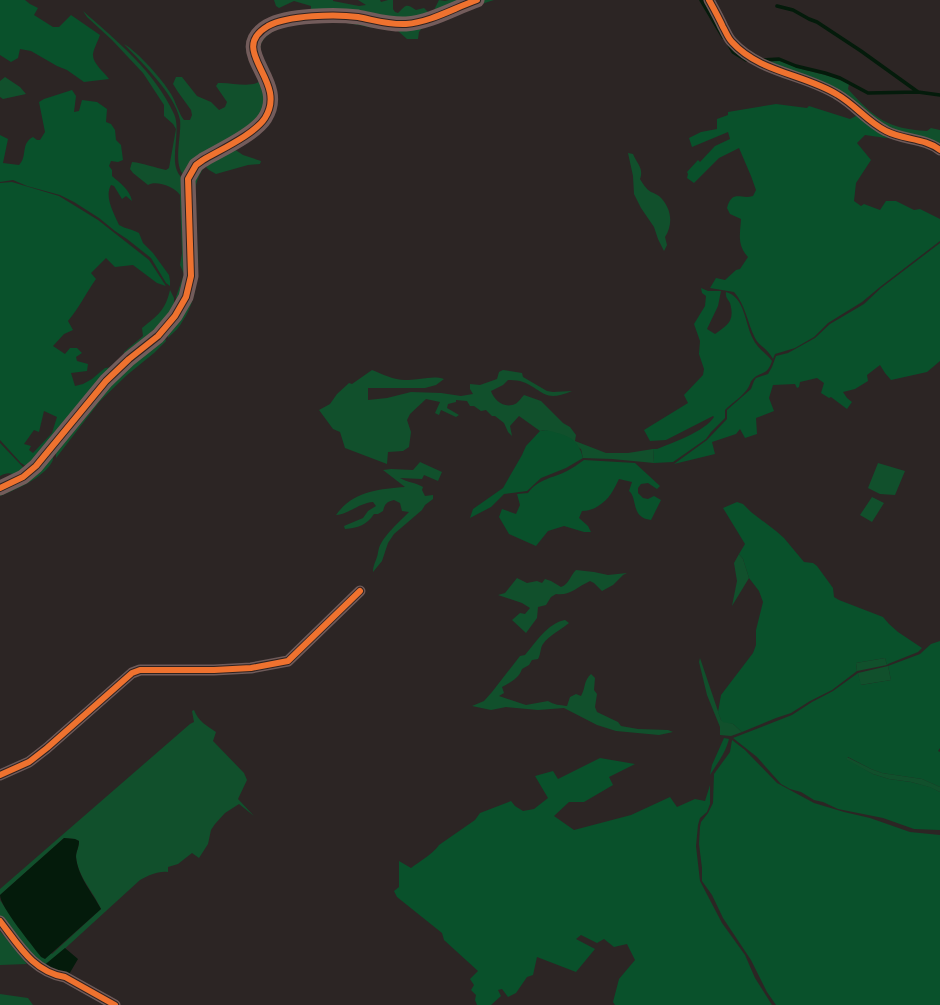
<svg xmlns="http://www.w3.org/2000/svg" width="940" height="1005" font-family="'PT Sans',sans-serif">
  <rect width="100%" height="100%" fill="#2c2524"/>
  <path fill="#11502c" d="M274,0H333V1L359,6L366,5L358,0H380L381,2L388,0H393V9L395,12L398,13C406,5 406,3 416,10L424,8L428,12C408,33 366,16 341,13C321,11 277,16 261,28C226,54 292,92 257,124C238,141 192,149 187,177C171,170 182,136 180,120C175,94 142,63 124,44C138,52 163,80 171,94C176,102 178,112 184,120H190L192,115L191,110L178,92L173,84L176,77H182L197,96L211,102L219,110L225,107L227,102L216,86L218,83C231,82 248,88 259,82C259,71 250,63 247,53C240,18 289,16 311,9V6L294,1L279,8L276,6Z
    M439,0L445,1L449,0H469L434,10Z
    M484,0H494L469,8L423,27L419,32L418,39H407L398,31Z
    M83,11C117,41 155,72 174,114C183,133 164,170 186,180L184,193L188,277L177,307L176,297L184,274L180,265L182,253L180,195C175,187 156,180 148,185L133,173L130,169L132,162C144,163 155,168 166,170L169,168L176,129L173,124L164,116V105L143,73L112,40L87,17Z
    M329,18L346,19L392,27C377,31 363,25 347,23C324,19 281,19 264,39C251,53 277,81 277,99C276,106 274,115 270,122C262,134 246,142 234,149L243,155L261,161L260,164L248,165L216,174L209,170L205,166C183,196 200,233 198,267C197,286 193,307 182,322C179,328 173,333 168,338L167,330C184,311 191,293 193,267L189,192C190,181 192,173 199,164C213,156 227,147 241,139C247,135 254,133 260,128C263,125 267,121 269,116C282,91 263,76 256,53C254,48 255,43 258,39C271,18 308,19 329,18Z
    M780,61C786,63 792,66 798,68C815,73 832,75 849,84L848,89C874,118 888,129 927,131L931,128L940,130V146L889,130L858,107L761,62Z
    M5,77L20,87L26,94L3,99L0,97V81Z
    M628,153L633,154C637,164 644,168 640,179C643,184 646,189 651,192C654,193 656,194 659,196C671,207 674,223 665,237L667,245L664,251L658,239L654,227L641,208L634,194L633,176Z
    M170,290L174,298V311L124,357V352L143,336L142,328C158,315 165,311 170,290Z
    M164,334L166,341L154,353L127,375L100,401L56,458V447L90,403Z
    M372,370C382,374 394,380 405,380C418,381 431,375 444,379L436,385L425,388H368V400L387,398L411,392L441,393L461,396L473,394L470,389V384L480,385L497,379L499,372L503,370L522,373L523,377L547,391L553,392L572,391C542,404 543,388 520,381C516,380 511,380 508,380L503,385L491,391C494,400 504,409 515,404C518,403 521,398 524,395L541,401L563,423L570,427L576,435L575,441L606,453H628L653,449L654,463L612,459L583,458L581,449L546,430L540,431L519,416L510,426L512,436L508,432L504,423L495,416H492L486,410L481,411L474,406H470L467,401L456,400V402L448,404L447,408L459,415L456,417L441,410L439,415L435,413L440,402L426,399L410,414L407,420L411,432L409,447L403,451L388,452L387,464L345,448L340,432L333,429L319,410L330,404L337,394L349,383L352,384Z
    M53,450C53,453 54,459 52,462C43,478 17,489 0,496V491Z
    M420,462L442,472L438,481L424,475L422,479L400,478C408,483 415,482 423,487L422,490L425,496L433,495V499L425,505L422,510L394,534L388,543L382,561L373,572C373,566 375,563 377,557C378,554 378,551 379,548C383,536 400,521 409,512L402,511L400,503L394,500C386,502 385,504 383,511L378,514H374C367,525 358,528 345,529L344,526L363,518L368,511L376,506L373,502C359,503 349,514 336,515C353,491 379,489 405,487L383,470L391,469L413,470Z
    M878,463L905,471L895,495L880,494L868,488Z
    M872,497L884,503L872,522L860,515Z
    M739,554L743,559L749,578L732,606L737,581L734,563Z
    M576,570L594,572L608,575L627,573L623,575L613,585L602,591L594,583L590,581C577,587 570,596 556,594L551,597L546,605L538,607L537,618L526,633L512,620L520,613L525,614L530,608L522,603L498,595L505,593L517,578L527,583L537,581L542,583L545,579L551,581L561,587C569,584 570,576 576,570Z
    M565,620L569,623C562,629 548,636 543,644C540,648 541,654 538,659L532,660L529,665L522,669C519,678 511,682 502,687L504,693L499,696L526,705L548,701C554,705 560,705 567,706L570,697L576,694L581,696C586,687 583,682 591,674L595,678L594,690L597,694L595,707L597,712L618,722L621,726L638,729L668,730L673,732L659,735L616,731L597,725L564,708L538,710L506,707L491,710L472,706L484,701L492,692L520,656L525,655C536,642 548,623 565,620Z
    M700,658L721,720L733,724L742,732L731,736L720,735V727L707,695L699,662Z
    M885,658L887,665L857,671L856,663Z
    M888,666L891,680L860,685L858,673Z
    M194,710C198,721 207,726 216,732L213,741L244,773L247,780L238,799L254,816L239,804L225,813L215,824L211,830L208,844L199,858L192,853L178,864L168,867V872C157,871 150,875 140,880L48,964L42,967L0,917V900L6,909L52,954L101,909C93,891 78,877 76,857C76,851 79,848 79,841L75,839L64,838L0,895V889L190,724L194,722L192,711Z
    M847,757L871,769L882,773L922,779L940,787V792L929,787L911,782L889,779L873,774L845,760Z
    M0,931L27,964L0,965Z
    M0,994L28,998L33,1005H0Z"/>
  <path fill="#09512b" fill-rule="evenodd" d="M0,0H25L30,4L38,8L34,15L53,27H59L71,15L100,35C98,41 94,48 93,54C92,63 104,72 109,79L84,82L67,70L57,66L31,51L20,49L18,58L11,62L0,55Z
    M72,90L76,96L74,112L79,111L82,100L97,102L107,109L106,122L111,124L115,130L116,140L121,145L123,160L118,162L111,161L109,166L112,170V176C120,183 130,190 132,201L126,196L122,199L114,186L111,185C104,197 114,213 119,225C126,229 132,229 139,233L143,243L153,253L169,275L170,281V286L166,283L151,258L127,239L115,231L99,218L74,202L60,195L27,186L13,180L0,182V135L8,139L3,163L19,165C28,156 20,144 33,137L37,140H40L45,132L39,102L44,99Z
    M776,104L807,108L809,106L850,119L860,114L891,137L886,138L865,135L857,143L871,160L856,183L854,201L861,206L864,204L880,210L886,201H896L914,210L920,209L940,219V241L880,287L862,302L828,323L814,337L795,348L775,354L773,359C768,349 759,346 755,338C747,322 746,306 734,292L710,288L716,278L725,280L736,270L740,269L748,257C737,245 740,235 741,219L730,214L727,208C732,189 741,200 753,196L756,190L751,176L739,148L719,158L694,183L687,178L688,174L687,172L698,160L700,162L715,146L730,139L728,132L692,147L689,138L701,132L717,129V119L728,115V112Z
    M12,182L59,196L98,220L149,260L166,286L157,283L133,265L115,267L106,258L91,273L96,279C86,293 79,308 68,321L73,330L64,334L53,346L65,354L70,348H77L82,353L76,357L77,361L88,364L87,371L71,373L75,386L83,384L92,379L105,368L114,367L27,467L21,463L0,440V183ZM44,411L57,417L52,433L33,453L29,450L31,446L24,444L34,430L39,432Z
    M940,243V361L927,372L891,380L885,373L880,365L867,375L868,381L855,389L843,392L847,398L852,402L847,409L831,397L829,398L821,393L824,383L817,378L800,382L799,387L797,388L795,384L773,385L769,398L774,411L756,418L757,434L745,438L740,429L736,434L712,442L715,454L674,464L707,440L727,419V410L751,389L754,381L756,378L768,374L772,367L776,356L788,353L815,338L830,324L864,304L881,288Z
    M701,288L708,291H721L718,306L707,329L715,334C728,325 735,321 730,303C728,299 725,297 726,292C745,297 745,324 753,339C757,348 766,353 772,361C767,377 761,370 752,380C750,382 750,385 748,388C743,396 732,403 725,410V418L711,432L706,439L673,462L654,463L653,449H657C674,442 704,432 714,417L713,416L666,440L650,441L644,430L688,403L684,395L703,375L704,369L699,354L700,341L694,324L705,306L706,296L702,293Z
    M546,430C566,435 578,437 583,458L566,468L541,478L527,491L504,494L491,507L470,518L473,509L503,488L522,455L526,446L540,431Z
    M0,443L20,464L25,469L16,476C10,472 6,473 0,476Z
    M584,460L635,463L660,486L657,489L648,483L641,484L638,488V493L643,498L648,499L654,496L661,500L651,520C648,519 644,519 642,517C633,512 636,496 629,491L632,482L619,479C612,493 609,500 595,508C590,510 587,511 582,511L579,518L588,526L591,532H584L564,526L548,531L536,546L509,534L499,517L502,509L516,514L520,505L517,494L528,493C538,479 553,478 567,471C573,468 578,464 584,460Z
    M737,502L743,504L751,512L776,531L784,538L804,562L813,563L817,566L833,588L834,597L839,600L883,617L889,624L898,632L922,648L918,652L888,664L887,665L885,658L856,663L857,671L832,690L810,701L791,713L776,718L742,732L733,724L723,722L721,720L718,712L721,695L753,653L756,645V630L763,602L759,591L749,578L743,559L739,554L745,544L723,508Z
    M940,641V748L938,751L940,752V787L922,779L882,773L871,769L848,757L846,759L873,774L889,779L911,782L930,787L940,792V830L914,829L883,818L838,809L823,802L814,800L801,792L790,789L781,784L757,757L733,738L792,715L812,702L833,691L858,673L861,685L891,680L888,666L920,654L931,644Z
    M724,738L729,739C725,754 718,762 710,775L712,765Z
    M732,740L745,750L777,783L814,803L844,812L870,818L910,832L940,835V1005H776L767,992L751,960L723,918L712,895L702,881V868L699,844L700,827L701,822L708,813L713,803L714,774L730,752Z
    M600,758L635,764L609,777L613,785L584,802H569L554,816L574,830L631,815L670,797L677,807L695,799L705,801L710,785V804L707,812L700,818L698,825L696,846L700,881L722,923L745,955L755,978L772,1005H615L613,1002L619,979L635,960L627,944L614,947L604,939L597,943L581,935L576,939L595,949L576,972L537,957L533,975L527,977L516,993L508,997L502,989L498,990L501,996L491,1005H477L475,1000L476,995L471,990L474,985L470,979L478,971L444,940L442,933L397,897L394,891L399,887V861L411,868C418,863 435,852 439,845L475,820L480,813L511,801L515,806L523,811L534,809L548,798L535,776L553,771L558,779Z"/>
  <path fill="#041b0b" d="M64,838L75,839L79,841C79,848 76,851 76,857C78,877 92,892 101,909L45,959L41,957C33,946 0,907 0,895Z
    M65,948L78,959L68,976L42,967Z"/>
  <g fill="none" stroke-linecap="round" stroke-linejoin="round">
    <path stroke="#041b0b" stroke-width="3.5" d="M701,0L723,37
      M777,6L793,10L809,19L817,22L861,51L918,92L940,95
      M729,45L733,52L746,60
      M762,60L779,59L796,66L825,73L840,78L868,93L918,92"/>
    <path stroke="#6f5b5a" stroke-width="11" d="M709,0C714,9 719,18 723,27C726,32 728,38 732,42C760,73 805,74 838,95C855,105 868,122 886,131C903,140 925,138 940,150
      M0,775L29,762L47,748L132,673L140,670H214L251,668L288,661L360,591
      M0,921C18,944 33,972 65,977L115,1005"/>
    <path stroke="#735c5b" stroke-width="15" d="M0,488L23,477L36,466L106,381L129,359L158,336L175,316L186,297L191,276L188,179L196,165L203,160C220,150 255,134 265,118C289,80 226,51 268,26C288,15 336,14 358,17C374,20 389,25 406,24C431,22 454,8 477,0"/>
    <defs>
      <path id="cycleway" d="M709,0C714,9 719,18 723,27C726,32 728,38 732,42C760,73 805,74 838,95C855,105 868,122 886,131C903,140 925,138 940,150
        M0,488L23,477L36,466L106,381L129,359L158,336L175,316L186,297L191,276L188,179L196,165L203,160C220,150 255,134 265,118C289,80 226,51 268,26C288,15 336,14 358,17C374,20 389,25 406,24C431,22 454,8 477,0
        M0,775L29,762L47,748L132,673L140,670H214L251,668L288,661L360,591
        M0,921C18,944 33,972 65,977L115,1005"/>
    </defs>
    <use href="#cycleway" stroke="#2f2220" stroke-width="8"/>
    <use href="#cycleway" stroke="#ef722f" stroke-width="6"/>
  </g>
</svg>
